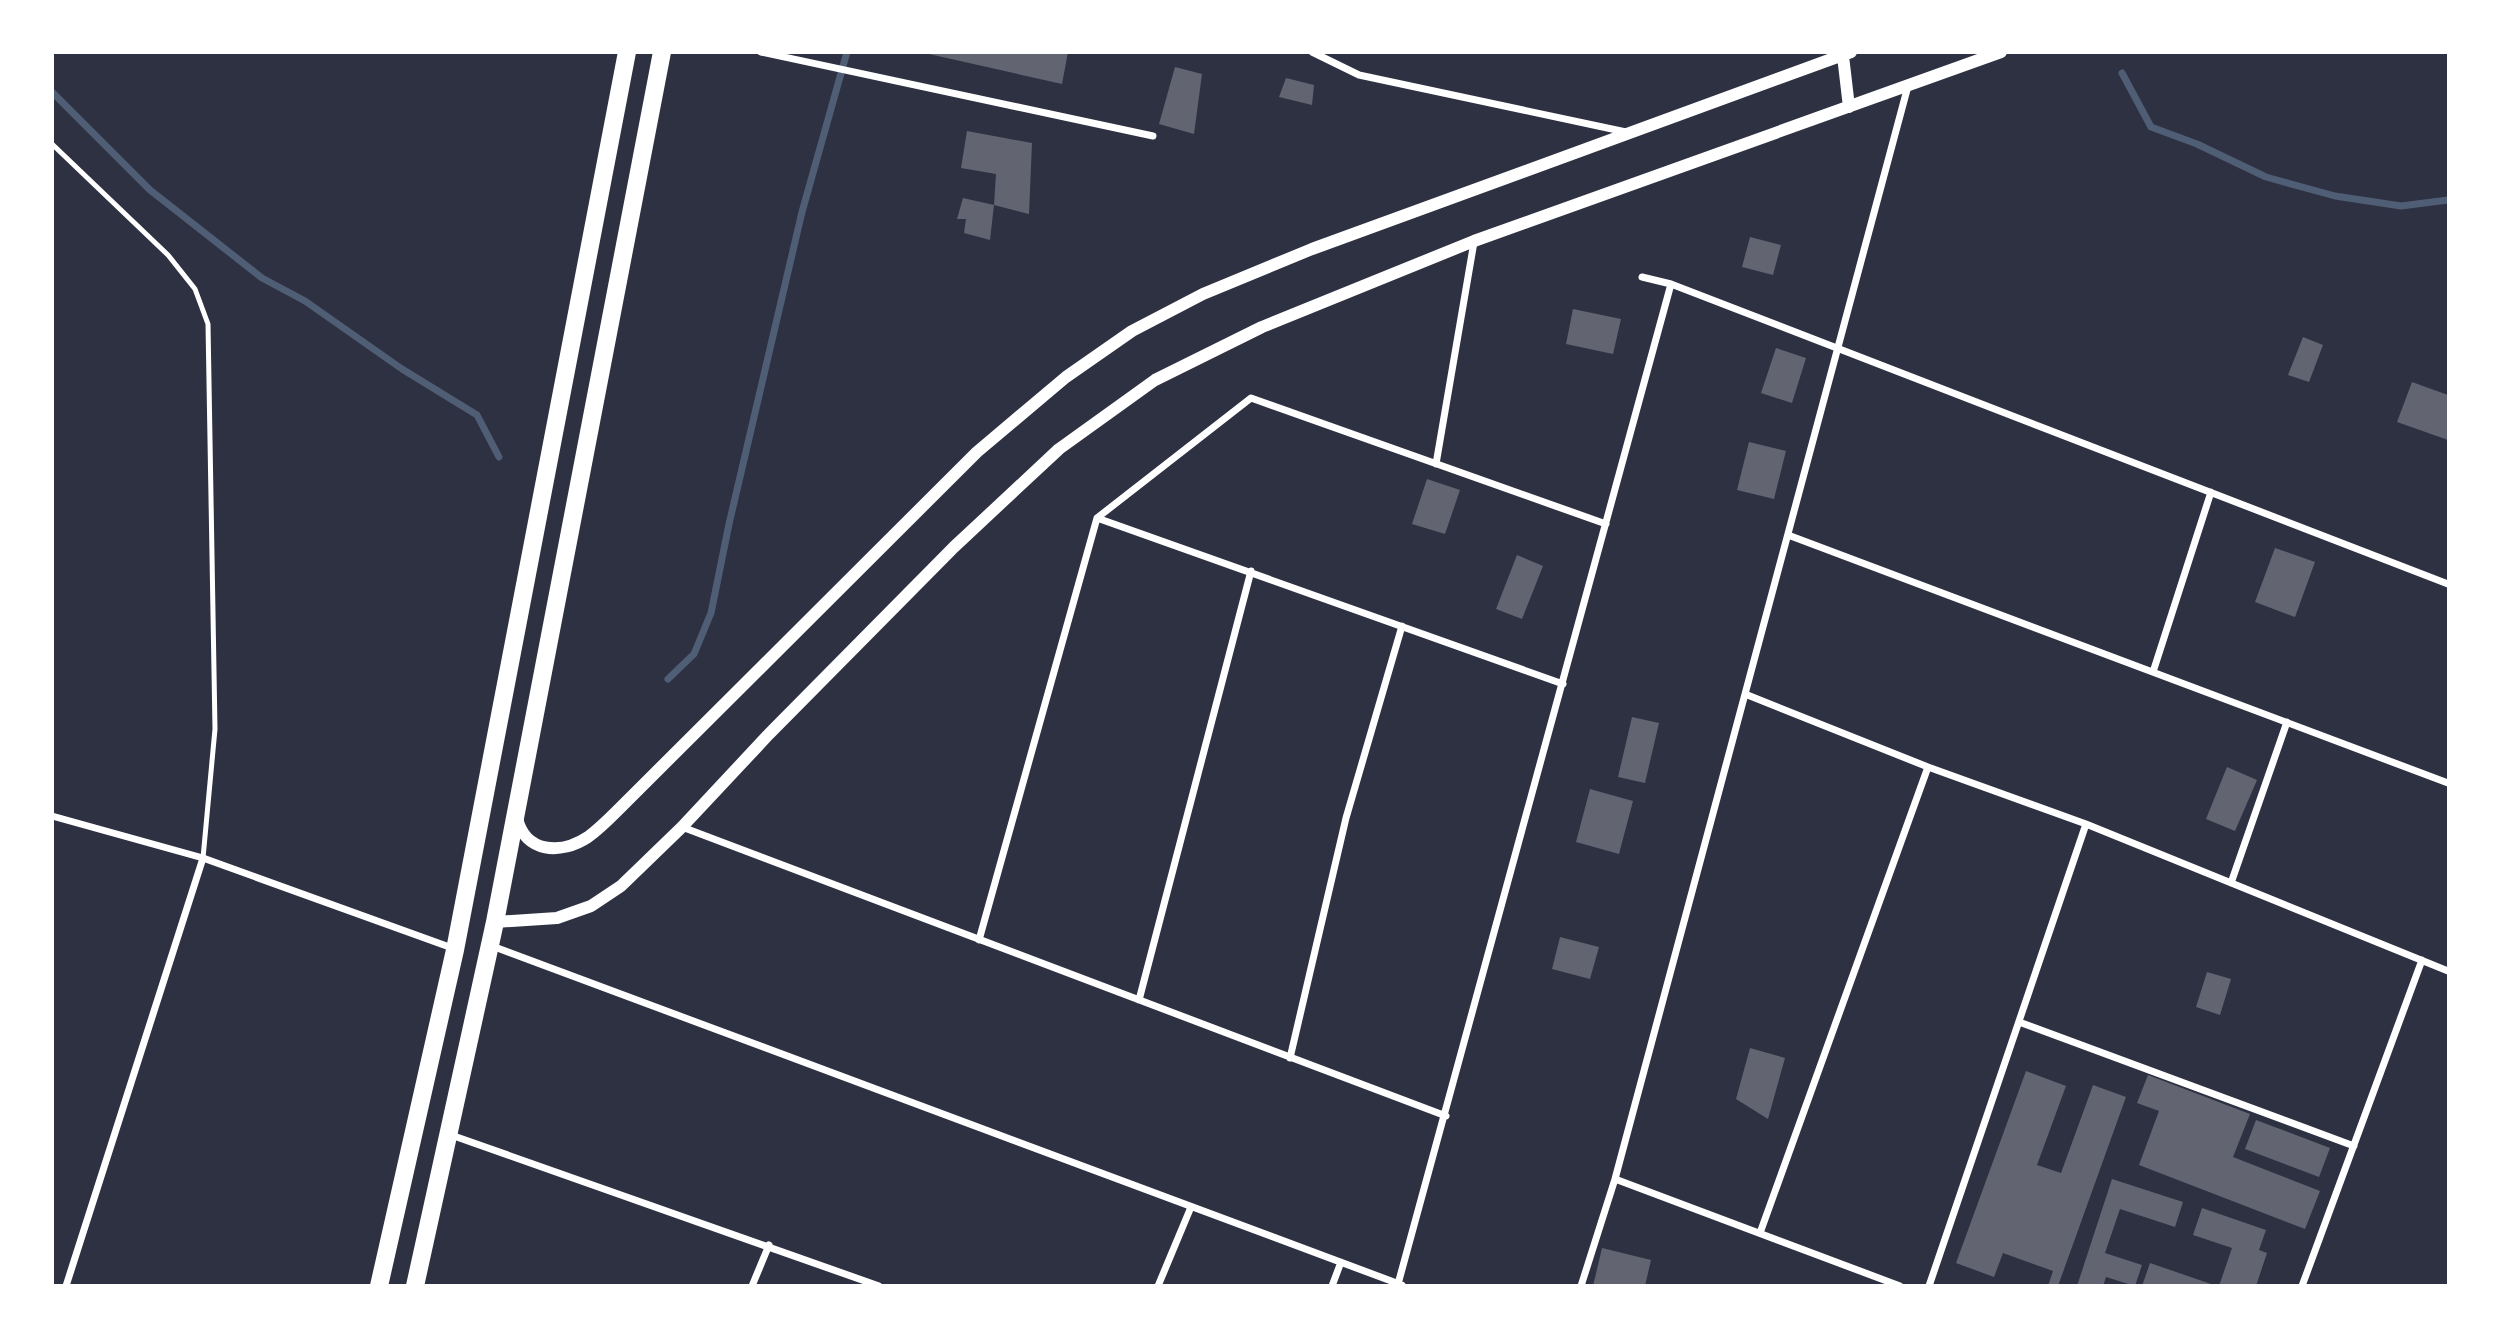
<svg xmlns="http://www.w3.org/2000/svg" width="2501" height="1338" font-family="'IBM Plex Serif',serif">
  <rect width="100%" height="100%" fill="#2d3142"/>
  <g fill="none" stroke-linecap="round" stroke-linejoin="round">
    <path stroke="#4f5d75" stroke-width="7" d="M2122,73L2151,127L2197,144L2266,177L2335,196L2401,206L2448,200
      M52,92L150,190L262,278L305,301L402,369L477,415L499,457
      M668,679L694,654L711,613L729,524L802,212L847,52"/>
  </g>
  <path fill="#626471" d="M920,52H1068L1062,84Z
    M1175,67L1202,74L1194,134L1159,124Z
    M1286,78L1314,85L1312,105L1279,97Z
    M967,131L1032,143L1029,214L994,205L990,240L964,233L966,219H957L963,198L994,205L996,174L961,168Z
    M1750,237L1781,245L1773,275L1742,267Z
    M1573,309L1621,319L1613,354L1566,344Z
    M2303,337L2323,345L2309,382L2288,375Z
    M1776,348L1806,358L1792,403L1761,393Z
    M2412,382L2448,395V440L2397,422Z
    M1749,442L1786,451L1774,499L1737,490Z
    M1427,479L1460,490L1445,534L1412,524Z
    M2275,548L2315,562L2295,617L2255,602Z
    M1517,555L1543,566L1522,619L1496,609Z
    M1632,717L1659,723L1645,783L1618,777Z
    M2227,767L2257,780L2235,831L2206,819Z
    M1590,789L1633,801L1619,854L1576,842Z
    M1560,937L1599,947L1590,979L1552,969Z
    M2207,972L2231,979L2220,1015L2196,1007Z
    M1750,1048L1785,1058L1768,1119L1736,1099Z
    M2026,1071L2066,1086L2037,1165L2061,1173L2093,1085L2126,1097L2058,1286H2048L2053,1271L2003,1253L1994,1277L1956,1263Z
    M2148,1075L2250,1114L2233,1157L2320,1191L2305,1229L2139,1165L2159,1111L2137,1103Z
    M2256,1120L2330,1148L2319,1177L2245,1149Z
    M2112,1179L2183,1202L2175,1227L2120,1209L2105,1253L2142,1265L2135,1286L2106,1277L2103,1286H2077Z
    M2202,1208L2266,1230L2259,1250L2267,1253L2256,1286H2219L2232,1248L2193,1235Z
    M1602,1248L1651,1260L1645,1286H1593Z
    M2150,1263L2214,1285V1286H2142Z"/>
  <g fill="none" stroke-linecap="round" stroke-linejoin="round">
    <path stroke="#fff" stroke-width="5" d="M52,144L168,255L195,289L208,324L215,729L203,858"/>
    <path stroke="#fff" stroke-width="7" d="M761,52L1153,136
      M1312,52L1359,75L1626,132
      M1642,277L1671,284L2448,584
      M1436,464L1474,242
      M1097,518L1563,684
      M1788,535L2448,783
      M2153,672L2211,492
      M1745,694L1928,767L2086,824L2448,971
      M52,816L203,858L455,949
      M682,827L1446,1116
      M2231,883L2287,722
      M979,940L1097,518L1251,398L1606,524
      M492,946L1402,1285
      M1139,1000L1251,571
      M2019,1022L2354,1146
      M1290,1058L1346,818L1402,626
      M451,1135L879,1286
      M1615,1179L1900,1286
      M1760,1233L1928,767
      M1398,1284L1671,284
      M66,1286L203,858
      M752,1286L769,1245
      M1158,1286L1191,1207
      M1332,1286L1341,1262
      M1581,1286L1615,1179L1908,86
      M1929,1286L2086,824
      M2302,1286L2422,960"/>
    <path stroke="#fff" stroke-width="12" d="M1843,56L1849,107
      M517,818C525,853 561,855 588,837C599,829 608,820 617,811L977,452L1066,377L1132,331L1203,294L1312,249L1851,52
      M495,922L557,918L591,906L621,886L682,827L769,734L954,547L1059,449L1155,380L1262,327L1474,241L2001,52"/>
    <path stroke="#fff" stroke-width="18" d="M379,1286L455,950L627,52
      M415,1286L495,922L662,52"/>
  </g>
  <rect width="2501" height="1338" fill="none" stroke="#ffffff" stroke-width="108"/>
</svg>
